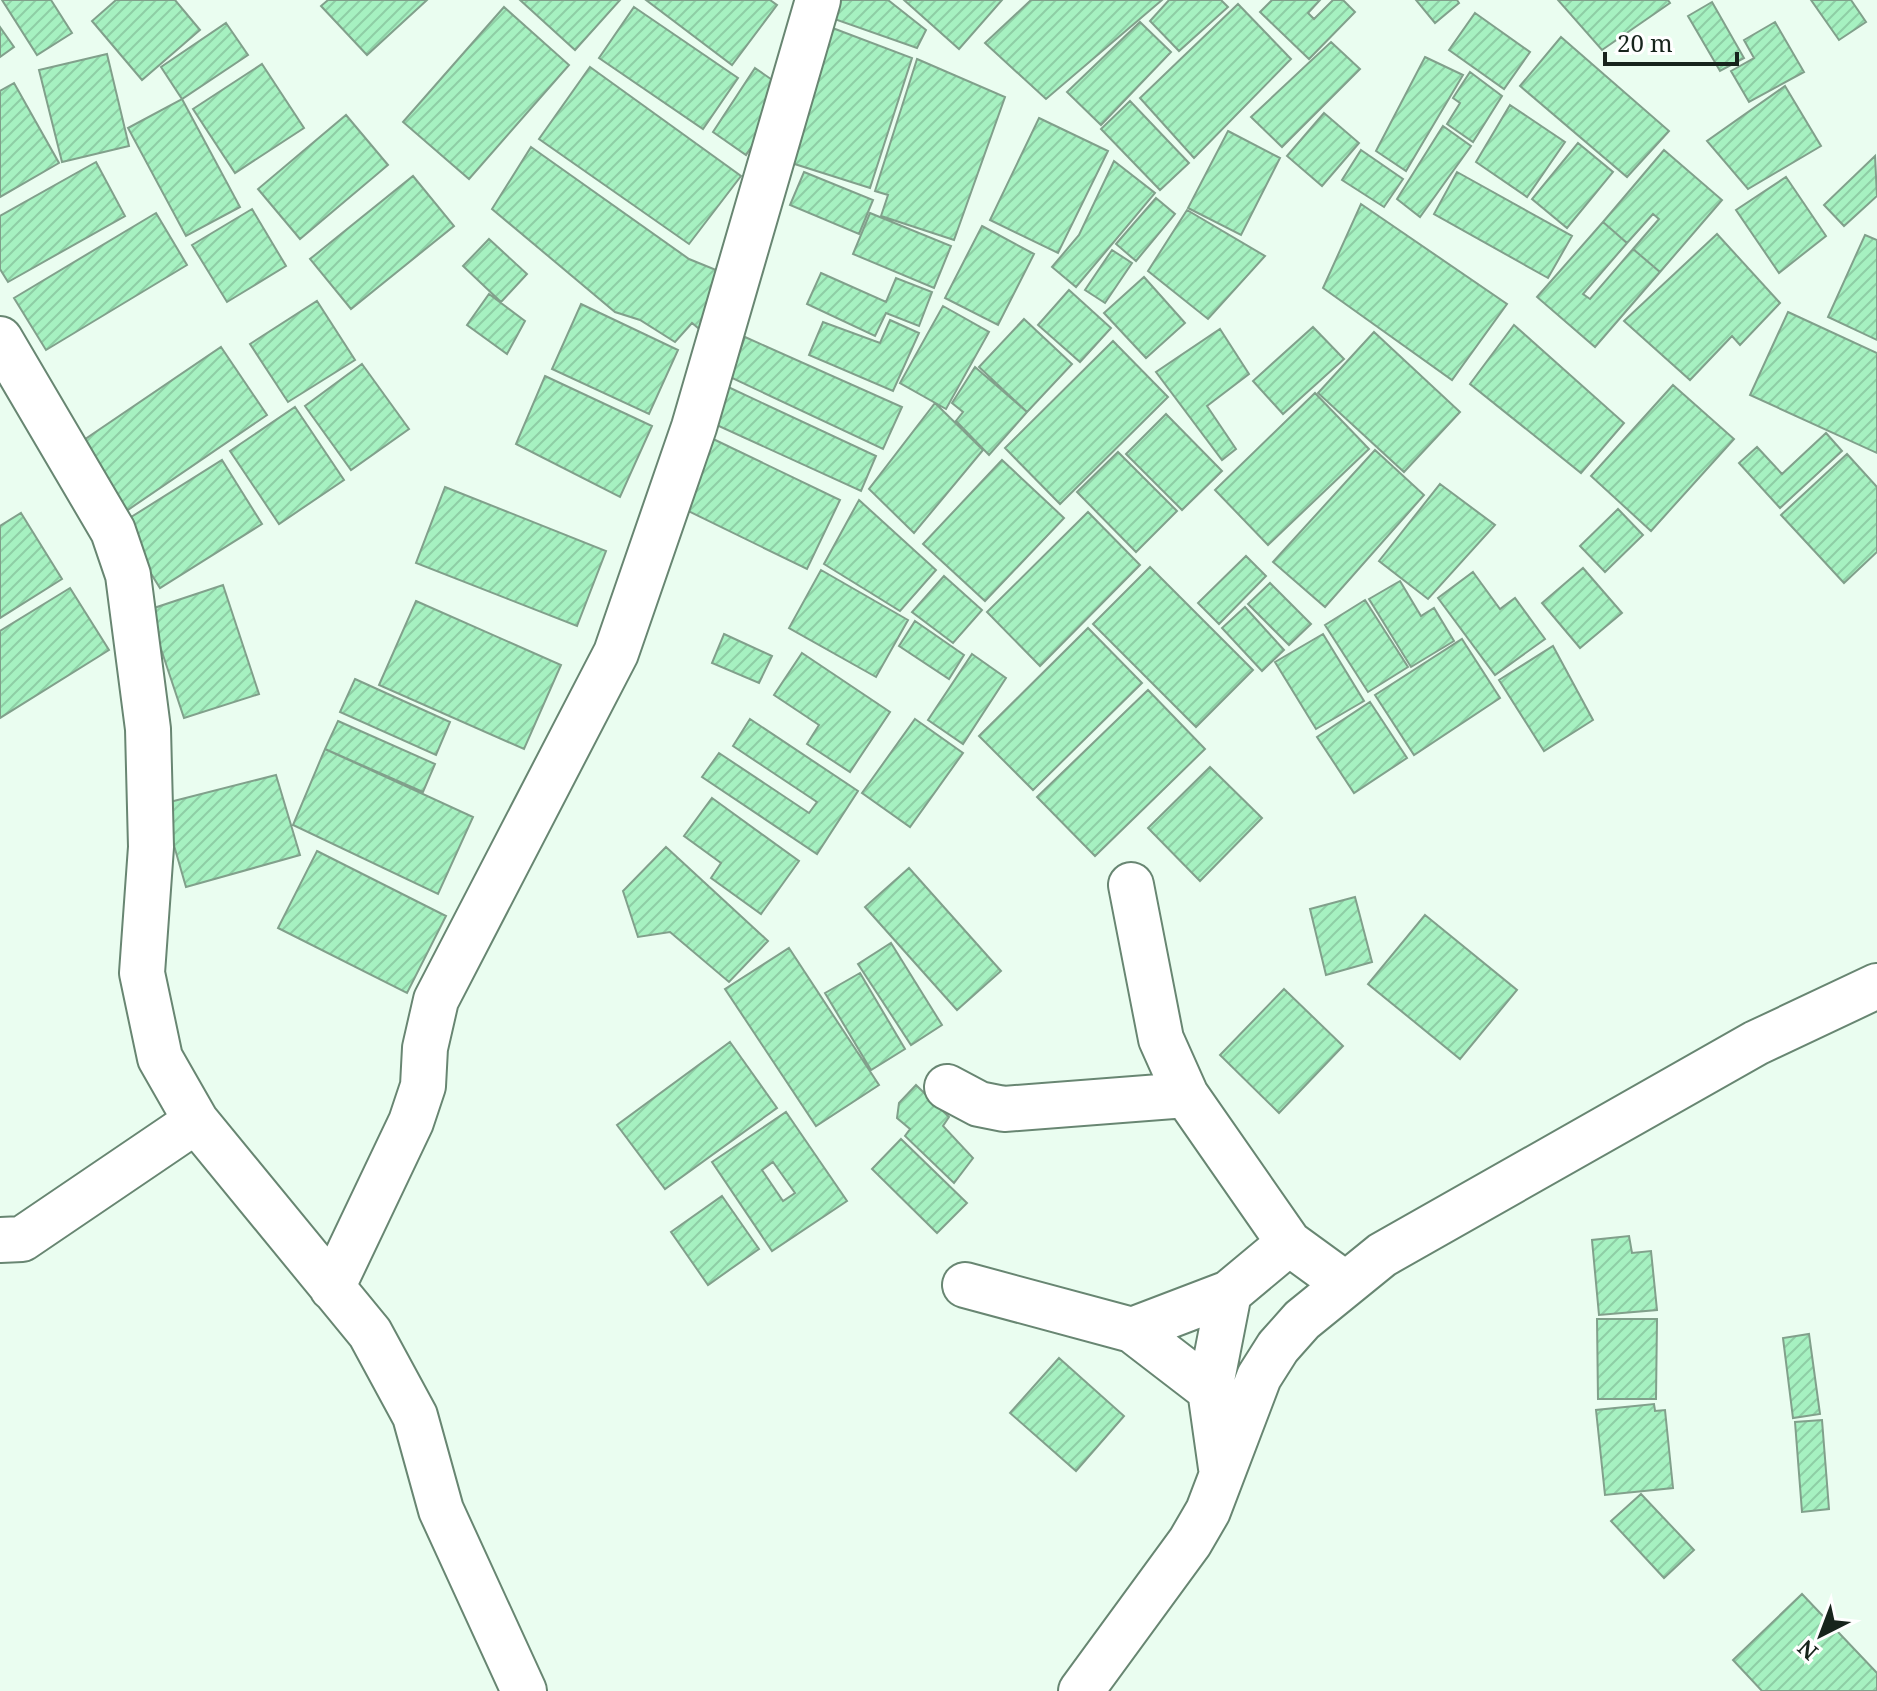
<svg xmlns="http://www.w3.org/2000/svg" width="1877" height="1691" font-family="'Noto Serif',serif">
  <defs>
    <pattern id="building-hatch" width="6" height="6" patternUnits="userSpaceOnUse" patternTransform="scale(2)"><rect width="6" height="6" fill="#a6f1c1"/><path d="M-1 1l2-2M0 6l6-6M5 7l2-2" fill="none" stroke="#8ecea5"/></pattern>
  </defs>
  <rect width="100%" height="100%" fill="#eafdf0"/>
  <path fill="url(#building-hatch)" stroke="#81a08b" stroke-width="2" fill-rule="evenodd" d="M2,0H51L72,33L37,55Z
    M116,0H175L200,30L142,80L92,21Z
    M328,0H427L367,55L321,6Z
    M520,0H620L575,50Z
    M646,0H770L777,5L732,65Z
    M825,0H888L926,30L917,48L820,14Z
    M904,0H1002L959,49Z
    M1031,0H1162L1046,99L985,43Z
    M1169,0H1221L1228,7L1179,51L1150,21Z
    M1272,0H1320L1308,13L1314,19L1333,0H1343L1355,12L1309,59L1260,12Z
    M1416,0H1457L1459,3L1435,23Z
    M1558,0H1668L1670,3L1602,50Z
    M1811,0H1851L1866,22L1839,40Z
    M1712,2L1744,58L1720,71L1688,16Z
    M1238,4L1291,59L1194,158L1140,98Z
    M504,7L569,65L469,179L403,122Z
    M634,7L738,78L703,129L599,58Z
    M1475,13L1530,52L1504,89L1449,50Z
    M1140,22L1171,52L1101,125L1067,92Z
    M1775,22L1804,72L1749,102L1731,71L1754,58L1744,40Z
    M226,23L248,55L182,99L161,67Z
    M822,24L912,58L870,188L782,160Z
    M0,27L14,47L0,57Z
    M1561,37L1669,131L1627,177L1520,86Z
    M1331,42L1360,69L1282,147L1251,117Z
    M107,54L129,146L62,162L39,70Z
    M1425,57L1463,75L1406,171L1376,151Z
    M917,59L1005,97L954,240L881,216L888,195L875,191Z
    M262,64L304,128L235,173L193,109Z
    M590,67L741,176L689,244L539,139Z
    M755,68L788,91L746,155L713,132Z
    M1470,72L1502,96L1473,142L1447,124L1460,103L1453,98Z
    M14,83L59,163L0,197V91Z
    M1785,86L1821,146L1748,189L1707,141Z
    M182,99L240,207L186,236L128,128Z
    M1130,101L1189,163L1160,190L1101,129Z
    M1510,105L1565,142L1527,197L1476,162Z
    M1324,113L1359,143L1322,186L1287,156Z
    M346,115L388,165L300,239L258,189Z
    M1039,118L1108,151L1058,253L990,220Z
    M1443,126L1471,146L1420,217L1397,199Z
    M1228,131L1280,158L1241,235L1188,208Z
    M1578,143L1613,172L1567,228L1532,199Z
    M531,147L689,259L726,274L704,333L692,323L675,342L640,320L615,312L492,209Z
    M1361,150L1403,179L1384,207L1342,180Z
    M1664,150L1722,200L1660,272L1633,249L1659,219L1653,214L1627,243L1603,222Z
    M1875,156L1877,196L1844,226L1824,205Z
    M1114,161L1155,193L1076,287L1052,267L1079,235Z
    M96,162L125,216L8,282L0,269V216Z
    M804,172L873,200L859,234L790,205Z
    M1457,172L1572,236L1548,278L1434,214Z
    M413,176L454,226L351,309L310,259Z
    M1786,177L1826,236L1779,273L1736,210Z
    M1156,198L1175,214L1136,261L1116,244Z
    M1361,204L1507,304L1452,380L1323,288Z
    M252,209L286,266L227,302L192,245Z
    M1187,210L1265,256L1208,319L1148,271Z
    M156,213L187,265L46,350L14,298Z
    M870,213L951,246L934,288L853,254Z
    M1603,222L1627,243L1583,294L1590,299L1633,249L1660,272L1595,347L1537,297Z
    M982,226L1034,254L998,325L945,298Z
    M1717,234L1780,303L1740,345L1732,336L1690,380L1624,321Z
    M1865,235L1877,240V340L1828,317Z
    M489,239L527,274L501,302L463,266Z
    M1112,250L1132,263L1105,303L1085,290Z
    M821,273L886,302L896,278L932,292L919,326L886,313L875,336L807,304Z
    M1144,277L1185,323L1146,358L1104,313Z
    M1069,290L1111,328L1080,362L1038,325Z
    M489,294L525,321L507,354L467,325Z
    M317,301L355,360L288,402L250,344Z
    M581,304L678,350L649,414L552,369Z
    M943,306L989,332L946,409L900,383Z
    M1788,312L1877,353V453L1750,395Z
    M1024,319L1072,364L1027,412L979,367Z
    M890,320L919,333L893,391L809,355L823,322L880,343Z
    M1514,325L1624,423L1581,473L1470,384Z
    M1313,327L1344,359L1283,414L1253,381Z
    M1220,329L1249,374L1207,406L1236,449L1222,460L1156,372Z
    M1374,332L1460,412L1404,472L1318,393Z
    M745,337L902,407L883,449L730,377Z
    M1113,341L1168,397L1060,504L1005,448Z
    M221,347L267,415L122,514L75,446Z
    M362,364L409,429L351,470L305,406Z
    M975,367L1027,412L989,455L956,421L963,412L952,403Z
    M545,376L652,426L620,497L516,444Z
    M1673,385L1734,439L1651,531L1591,476Z
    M726,386L876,456L861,491L710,422Z
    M1315,393L1369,449L1268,545L1215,490Z
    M935,403L983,450L914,533L869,489Z
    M295,407L344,480L279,524L230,451Z
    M1166,414L1222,471L1182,510L1126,454Z
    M1826,433L1842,451L1780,508L1739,463L1757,447L1782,474Z
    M709,437L840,500L807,569L676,505Z
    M1375,450L1424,495L1325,607L1273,562Z
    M1118,452L1177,511L1136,552L1077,492Z
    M1847,454L1877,487V552L1844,583L1781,515Z
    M222,460L262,524L160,588L120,524Z
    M1002,460L1064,518L985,601L923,544Z
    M1440,484L1495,525L1428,599L1379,561Z
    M445,487L606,551L577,626L416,563Z
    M859,500L936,570L900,611L824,564Z
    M1618,509L1643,535L1605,572L1580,546Z
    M1088,512L1140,565L1040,666L987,612Z
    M21,513L62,579L0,618V526Z
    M1246,556L1266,576L1219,624L1198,603Z
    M1150,567L1253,670L1196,727L1093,624Z
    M1583,568L1622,613L1580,648L1542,603Z
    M821,570L908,620L876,677L789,628Z
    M1473,572L1500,609L1515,598L1545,639L1495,675L1438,598Z
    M944,576L982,610L953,643L912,612Z
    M1400,581L1421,616L1434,608L1454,641L1411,667L1369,599Z
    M1270,583L1311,624L1289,645L1248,604Z
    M223,585L259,694L184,718L148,610Z
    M70,588L109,650L0,718V631Z
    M1365,600L1408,667L1368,692L1325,625Z
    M416,601L561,665L524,749L379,685Z
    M1245,607L1284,650L1262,671L1222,628Z
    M915,621L964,655L949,679L899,646Z
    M1088,628L1142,683L1033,790L979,736Z
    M724,634L772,656L759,683L712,663Z
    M1323,634L1364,701L1316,729L1275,662Z
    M1462,639L1500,698L1414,755L1375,695Z
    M1553,646L1593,720L1544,751L1499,680Z
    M802,653L890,712L850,772L807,744L819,725L774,695Z
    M972,654L1006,678L963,744L928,720Z
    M355,679L450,722L436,755L340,712Z
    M1148,690L1205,749L1095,856L1037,797Z
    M1370,702L1407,758L1354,793L1317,737Z
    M750,719L858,791L817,854L702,777L719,753L809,813L817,802L733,746Z
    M915,719L963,753L910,827L862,793Z
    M338,721L435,764L423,792L325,749Z
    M325,749L473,817L438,894L293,825Z
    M1210,767L1262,818L1200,881L1148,828Z
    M276,775L300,855L186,887L162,804Z
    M712,798L799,861L761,914L711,878L721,863L684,836Z
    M666,847L768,941L729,982L670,932L638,937L623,891Z
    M317,851L446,916L407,993L278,928Z
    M909,868L1001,971L957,1010L865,907Z
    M1355,897L1372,962L1326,975L1310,909Z
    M1425,915L1517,990L1460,1059L1368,984Z
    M891,943L942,1025L911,1045L858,964Z
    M789,948L879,1085L816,1126L725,989Z
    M860,973L905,1049L871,1070L825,993Z
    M1284,989L1343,1046L1279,1113L1220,1055Z
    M730,1042L777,1108L665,1189L617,1125Z
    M916,1085L949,1117L943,1126L973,1158L954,1183L905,1136L910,1129L897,1118L899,1103Z
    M786,1112L847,1201L772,1251L712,1162ZM773,1162L795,1193L783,1201L762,1170Z
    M901,1139L967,1203L937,1233L872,1169Z
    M722,1196L759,1249L708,1285L671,1232Z
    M1629,1236L1632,1253L1651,1251L1657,1310L1599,1315L1592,1240Z
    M1597,1319H1657L1656,1399H1598Z
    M1809,1334L1820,1414L1793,1418L1783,1338Z
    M1059,1358L1124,1416L1076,1471L1010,1413Z
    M1654,1404L1655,1411L1665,1410L1673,1488L1605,1495L1596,1410Z
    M1822,1420L1829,1509L1802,1512L1795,1422Z
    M1641,1494L1694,1550L1664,1578L1611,1521Z
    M1802,1594L1877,1673V1691H1762L1733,1660Z"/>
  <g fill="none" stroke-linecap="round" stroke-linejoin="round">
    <defs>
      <path id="minor" d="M0,339L113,531L128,575L148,729L151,847L142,973L160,1058L196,1121L370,1333L415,1416L441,1510L524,1691
        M1131,885L1161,1039L1186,1095L1289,1243L1344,1283
        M947,1087L979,1104L1004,1109L1186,1095
        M0,1240L22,1239L196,1121
        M965,1285L1132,1330L1229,1293L1289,1243
        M332,1288L411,1122L423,1086L425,1048L436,1000L616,653L694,427L818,0
        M1132,1330L1210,1390
        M1221,1468L1210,1390L1229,1293
        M1081,1691L1190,1542L1208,1511L1259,1377L1278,1347L1302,1320L1382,1255L1756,1043L1877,986"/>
    </defs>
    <use href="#minor" stroke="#688672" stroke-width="48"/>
    <use href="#minor" stroke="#fff" stroke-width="44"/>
  </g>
  <g transform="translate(1821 1635) rotate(222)" stroke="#ffffff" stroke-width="6" paint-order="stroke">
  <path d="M0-6L14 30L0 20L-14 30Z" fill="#17241c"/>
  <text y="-12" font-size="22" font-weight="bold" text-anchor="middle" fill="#17241c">N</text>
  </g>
  <path d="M1605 52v12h132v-12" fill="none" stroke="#17241c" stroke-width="4"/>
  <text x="1617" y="52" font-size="24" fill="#17241c" stroke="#ffffff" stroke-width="6" paint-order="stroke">20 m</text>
</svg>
